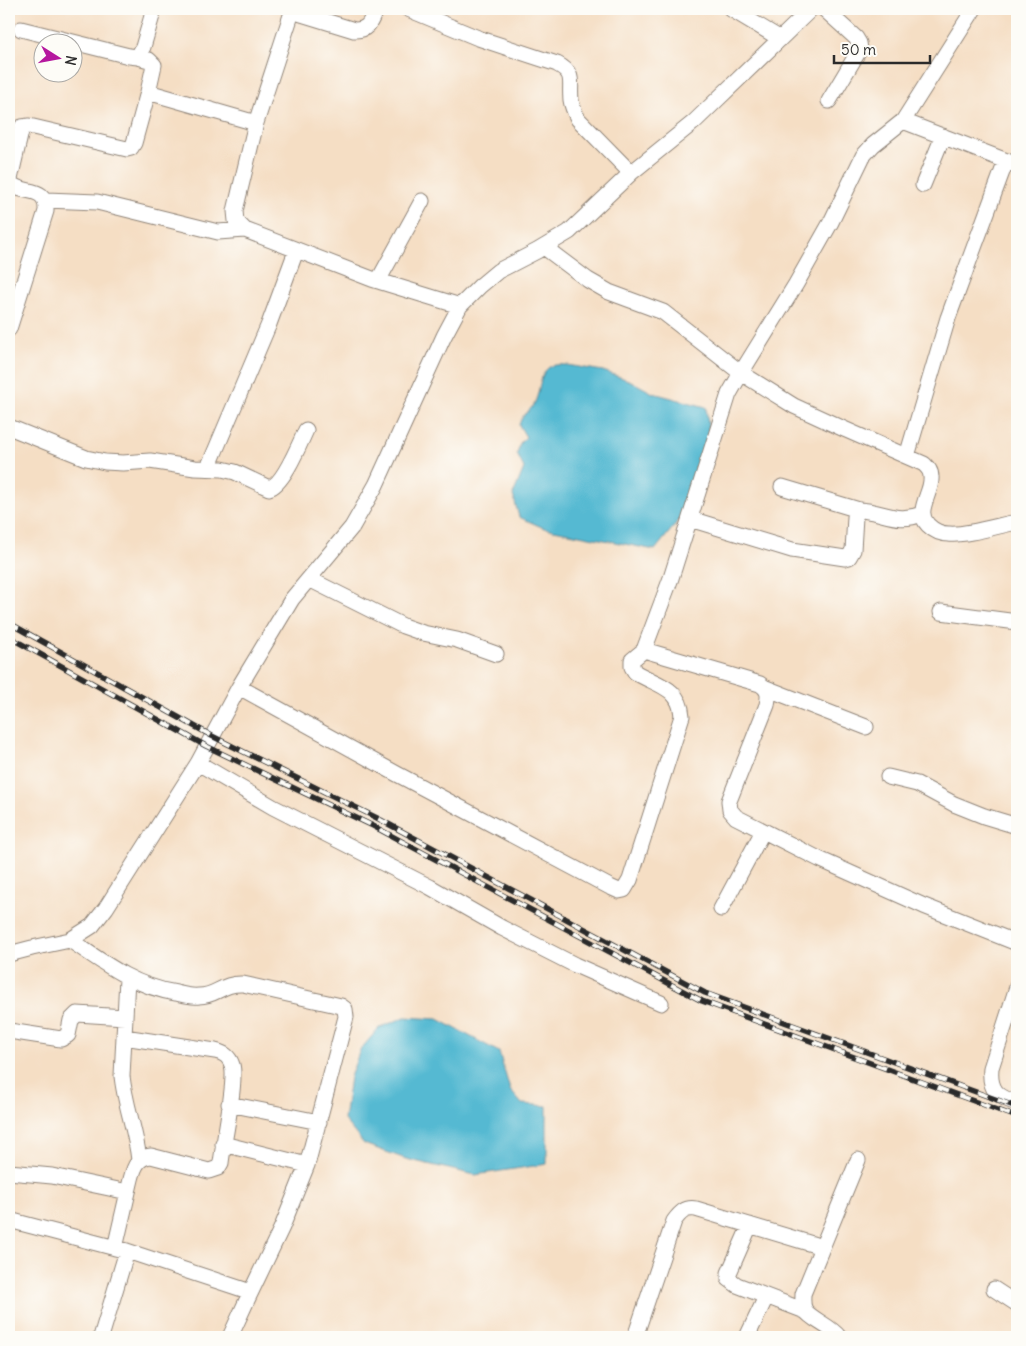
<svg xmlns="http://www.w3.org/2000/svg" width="1026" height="1346" font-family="Delius,sans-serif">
  <rect width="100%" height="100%" fill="#fdfcf7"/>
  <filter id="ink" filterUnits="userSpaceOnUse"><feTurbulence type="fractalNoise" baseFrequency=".02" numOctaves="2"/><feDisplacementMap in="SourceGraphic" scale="10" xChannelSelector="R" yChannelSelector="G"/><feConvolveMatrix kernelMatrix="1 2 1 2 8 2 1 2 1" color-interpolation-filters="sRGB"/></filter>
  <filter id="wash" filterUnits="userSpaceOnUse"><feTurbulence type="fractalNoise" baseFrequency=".0096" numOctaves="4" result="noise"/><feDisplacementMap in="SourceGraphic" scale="20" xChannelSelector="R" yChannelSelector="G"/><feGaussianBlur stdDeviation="1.12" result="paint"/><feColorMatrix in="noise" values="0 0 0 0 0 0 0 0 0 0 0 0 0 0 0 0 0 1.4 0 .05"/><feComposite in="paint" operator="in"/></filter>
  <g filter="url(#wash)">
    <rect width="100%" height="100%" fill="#f5dec4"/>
    <path fill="#54b9d2" stroke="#40727e" d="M567,365L603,371L631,381L653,393L706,407L709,433L683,515L655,550L544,528L519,517L513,495L524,468L517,454L520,443L526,437L519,425C523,412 529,413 534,404C541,392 538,371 552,366C556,364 563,365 567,365Z
      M405,1017L438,1019L499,1052L510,1090L522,1104L547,1106V1164L475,1175L406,1159L364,1144L344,1120L350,1077L360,1050L379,1028Z"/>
  </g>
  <g filter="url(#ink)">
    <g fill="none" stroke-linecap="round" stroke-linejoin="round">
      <defs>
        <path id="minor" d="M293,9L256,123L235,211L236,221L245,230L372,279L460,306
          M408,9L478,38L557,64C576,74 569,82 571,100C572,107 575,113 578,119L631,173
          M731,9L779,38
          M824,9L856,38L859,43L860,49L829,101
          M292,11L354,30C369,31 371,20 376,9
          M21,29L129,56L138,57L143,47L154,9
          M138,57L149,60L154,65L148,92
          M903,121L1017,165
          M923,185L943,136
          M46,200L97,202L218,232L245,230
          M544,247L588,280L609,292L663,312L741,373L794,406L844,429L924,464C928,468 931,471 931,477C933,492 914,511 928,525C933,530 941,534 949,534C965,536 1000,525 1017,522
          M378,281L422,201
          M9,329L46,211C47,184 23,196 10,183V179L22,127L29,126L127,149L131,148L134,143L148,92L256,123
          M9,427L86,458L105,462L123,463L150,461L195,468L222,469L235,472L269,488C283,485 300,443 306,430
          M907,456L948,318L1006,161
          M208,468L269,324L296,251
          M782,487L859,510
          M690,519L792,550L845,558L849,557L853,550L855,517L856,512L859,510C884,511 896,524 922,514
          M309,579L403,626L423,633L457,640L496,654
          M941,612L1017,622
          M644,650L760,684C769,690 769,695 767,705L729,801L730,810L736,817L819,859L924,906L1017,943
          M239,687L397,774L610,887L619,891L624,890L630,880L682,716C680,686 655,685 635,672L632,667V660L644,650L671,578L729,394L741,373L796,284L831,222L863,156L873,145L903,121L974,9
          M766,688L866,727
          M198,763L273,807L430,887L502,928L575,965L661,1003
          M888,777L917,784L954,804L984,816L1017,826
          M721,909L763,831
          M70,940C105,964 134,986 176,993C184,995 192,997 199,996C217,996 222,983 243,984L341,1006L345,1009L346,1017L307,1165L282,1227L247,1300L230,1337
          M9,954L32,948L70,940L92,926L106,908L198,763L239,687L292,599L352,527L376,485L444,336L460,306L480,286L498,271L537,251L569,232L631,173L694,122L811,9
          M127,978L122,1076C125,1105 136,1131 139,1160
          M1017,987L991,1068C989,1090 997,1097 1017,1103
          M9,1031L61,1039L68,1035L71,1020L77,1014L125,1017
          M229,1104L319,1122
          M223,1144L307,1165
          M9,1172L52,1176L128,1192C132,1177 133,1157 151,1156L209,1171L218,1168L221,1163C223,1144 237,1080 232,1065C229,1056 224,1053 215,1051L124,1037
          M9,1220L127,1251
          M750,1225L729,1273V1279L737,1285L805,1311
          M115,1248L128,1192
          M994,1289L1017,1304
          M101,1337L127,1251L251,1292
          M635,1337L674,1221C680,1213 685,1207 696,1209L822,1247
          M747,1337L766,1297
          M839,1337C831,1326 810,1319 805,1310C802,1305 803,1299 803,1294L858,1160"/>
      </defs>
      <use href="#minor" stroke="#908478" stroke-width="17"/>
      <use href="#minor" stroke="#fff" stroke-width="15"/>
      <defs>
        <path id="rail" d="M9,623L212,736L377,818L705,993L1017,1107
          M9,637L206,746L373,826L702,1001L1017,1117"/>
      </defs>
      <use href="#rail" stroke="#2b2b2b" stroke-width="5.5"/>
      <use href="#rail" stroke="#fdfcf7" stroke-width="4" stroke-dasharray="11" stroke-linecap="butt"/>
    </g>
  </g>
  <rect width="1026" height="1346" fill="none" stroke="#fdfcf7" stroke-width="30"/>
  <g transform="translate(58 58) rotate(101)"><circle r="24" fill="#fdfcf7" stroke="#a9a8a5"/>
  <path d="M0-4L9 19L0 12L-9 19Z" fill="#b5179e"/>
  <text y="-8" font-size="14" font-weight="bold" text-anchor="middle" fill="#2b2b2b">N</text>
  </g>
  <path d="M834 55v8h96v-8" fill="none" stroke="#2b2b2b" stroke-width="2.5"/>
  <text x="841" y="55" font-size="15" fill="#2b2b2b" stroke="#fdfcf7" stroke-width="4" paint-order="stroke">50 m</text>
</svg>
